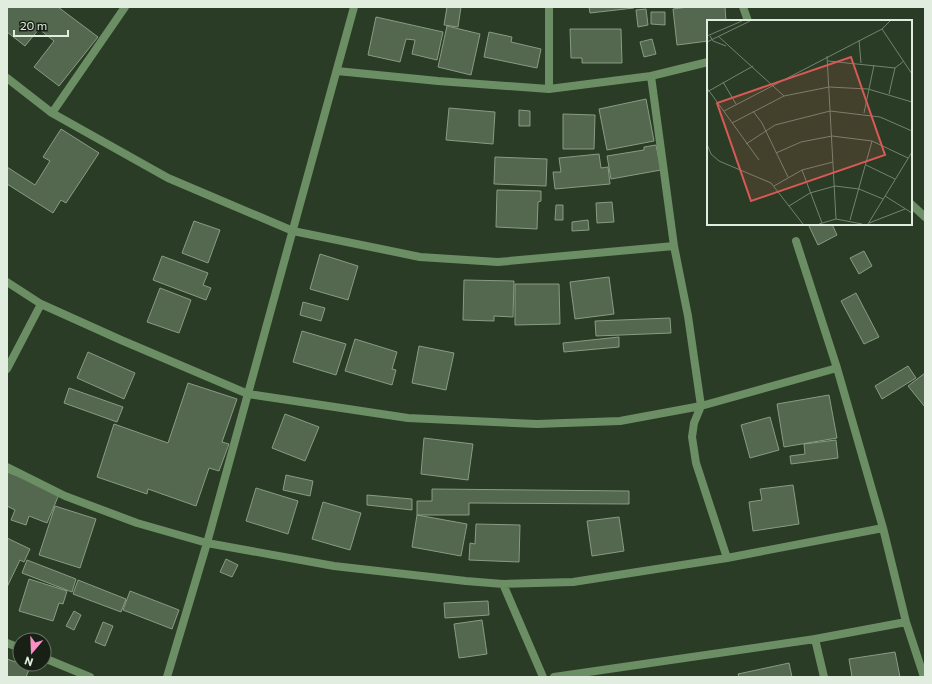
<svg xmlns="http://www.w3.org/2000/svg" width="932" height="684" font-family="Commissioner,sans-serif">
  <rect width="100%" height="100%" fill="#2a3c25"/>
  <path fill="#54684f" stroke="#879c82" d="M7,7H58L98,37L59,86L34,67L54,41L39,29L25,46L7,32Z
    M447,7H461L458,27L444,25Z
    M589,7H633L634,8L590,13Z
    M688,7H725L726,21H708V41L677,45L673,9Z
    M646,9L648,25L638,27L636,10Z
    M651,12H665V25L651,24Z
    M376,17L443,32L437,60L412,54L415,40L406,39L400,62L368,55Z
    M447,26L480,34L471,75L438,67Z
    M570,29H621L622,63H582V58H571Z
    M489,32L512,37L511,42L541,49L537,68L484,57Z
    M652,39L656,54L644,57L640,42Z
    M646,99L654,141L607,150L599,109Z
    M449,108L495,112L493,144L446,140Z
    M519,110L530,111V126H519Z
    M563,114L595,115L594,149H563Z
    M61,129L99,153L66,203L61,200L53,213L7,184V167L35,185L50,161L43,157Z
    M656,145L661,170L611,179L607,156L644,150V147Z
    M599,154L601,168L608,167L610,184L555,189L553,172H561L559,158Z
    M495,157L547,159L546,186L494,184Z
    M497,190L541,191V201L538,202L537,229L496,227Z
    M612,202L614,222L597,223L596,203Z
    M556,205H563V220H555Z
    M588,220L589,230L572,231V222Z
    M194,221L220,230L208,263L182,253Z
    M808,224H832L837,235L818,245Z
    M864,251L872,266L859,274L850,258Z
    M320,254L358,266L348,300L310,289Z
    M162,256L208,273L203,285L211,288L206,300L153,280Z
    M609,277L614,314L575,319L570,282Z
    M464,280L514,281L513,317L494,316V321L463,320Z
    M515,284H559L560,324L515,325Z
    M160,288L191,300L179,333L147,322Z
    M856,293L879,337L864,344L841,301Z
    M303,302L325,308L321,321L300,315Z
    M670,318L671,333L596,336L595,321Z
    M302,331L346,344L336,375L293,362Z
    M619,337V347L564,352L563,343Z
    M355,339L397,352L392,369L396,370L392,385L345,371Z
    M419,346L454,353L446,390L412,383Z
    M88,352L135,373L124,399L77,378Z
    M908,366L916,378L882,399L875,386Z
    M925,373V407L908,386Z
    M188,383L237,399L222,442L229,444L219,471L209,468L196,506L148,489L147,494L97,477L114,424L168,443Z
    M69,388L123,407L117,422L64,403Z
    M829,395L837,438L784,447L777,404Z
    M285,414L319,427L305,461L272,448Z
    M770,417L779,450L750,458L741,425Z
    M424,438L473,444L468,480L421,474Z
    M836,440L838,458L791,464L790,456L805,454L804,444Z
    M7,472L60,492L47,523L29,516L26,525L11,520L15,510L7,506Z
    M286,475L313,481L310,496L283,490Z
    M793,485L799,524L753,531L749,502L762,500L760,489Z
    M256,488L298,501L288,534L246,521Z
    M432,489L629,491V504L469,503V515H417V501H432Z
    M367,495L412,499V510L367,505Z
    M323,502L361,513L350,550L312,539Z
    M55,506L96,519L80,568L39,555Z
    M417,515L467,524L461,556L412,547Z
    M619,517L624,551L592,556L587,521Z
    M476,524L520,525L519,562L469,560L470,543L475,544Z
    M7,538L30,549L24,562L20,560L7,587Z
    M226,559L238,565L232,577L220,572Z
    M27,560L76,579L72,592L22,573Z
    M29,579L67,591L63,604L59,603L53,621L19,611Z
    M78,580L126,599L121,612L73,594Z
    M130,591L179,610L172,629L123,610Z
    M488,601L489,615L445,618L444,603Z
    M74,611L81,615L74,630L66,626Z
    M482,620L487,654L459,658L454,624Z
    M103,622L113,626L105,646L95,642Z
    M895,652L900,677H852L849,659Z
    M7,659L30,667L26,677H7Z
    M789,663L792,677H739L738,674Z"/>
  <g fill="none" stroke-linecap="round" stroke-linejoin="round">
    <path stroke="#6c8e64" stroke-width="8" d="M549,7V89
      M743,7L748,21
      M337,71L438,81L549,89L651,76L708,62
      M651,76L674,246L688,316L701,406L694,423L692,437L696,463L727,558
      M7,78L52,113L168,178L293,231L420,257L498,262L674,246
      M52,113L125,7
      M911,204L925,217
      M796,241L837,368L883,528L906,622L924,677
      M7,282L41,304L121,340L248,394L408,418L537,424L620,421L701,406L837,368
      M7,369L41,304
      M7,467L65,496L137,523L207,543L334,566L466,581L503,584L573,582L727,558L883,528
      M503,584L543,677
      M815,639L824,677
      M7,643L20,648
      M44,658L90,677
      M167,677L207,543L354,7
      M554,677L815,639L906,622"/>
  </g>
  <g transform="translate(707 20)">
    <rect width="205" height="205" fill="#2a3c25"/>
    <path fill="none" stroke="#73836f" stroke-width="1" d="M175,9L205,54M0,16L35,1M3,16L6,21L19,26M11,16L77,76M152,20L154,43M0,22L43,1M120,36L129,199M121,41L188,48M16,62L29,84M0,68L52,140M0,72L46,46M182,74L188,48L197,41M17,91L175,9L183,1M46,91L55,103L81,157M157,93L167,45M25,103L77,76L122,67L161,69L205,82M0,124L4,134L12,141L64,163L96,204M39,124L68,105L123,91L173,97L205,111M69,133L94,122L125,116L165,121L201,138M159,145L188,159M95,150L115,203M67,166L95,150L126,142M178,176L205,193M82,186L103,173L128,166L152,169L176,179M143,200L165,121M162,203L198,189M112,204L129,199L155,204M161,204L205,132"/>
    <path fill="#d95956" fill-opacity="0.15" stroke="#d95956" stroke-width="2" d="M144,37L178,135L44,181L10,83Z"/>
    <rect width="205" height="205" fill="none" stroke="#e1eddf" stroke-width="2"/>
  </g>
  <rect width="932" height="684" fill="none" stroke="#e1eddf" stroke-width="16"/>
  <g transform="translate(32 652) rotate(199)"><circle r="19" fill="#182016" stroke="#687266"/>
  <path d="M0-3L7 15L0 10L-7 15Z" fill="#fb8fc5"/>
  <text y="-6" font-size="11" font-weight="bold" text-anchor="middle" fill="#e1eddf">N</text>
  </g>
  <path d="M14 30v6h54v-6" fill="none" stroke="#e1eddf" stroke-width="2"/>
  <text x="20" y="30" font-size="12" fill="#e1eddf" stroke="#182016" stroke-width="3" paint-order="stroke">20 m</text>
</svg>
